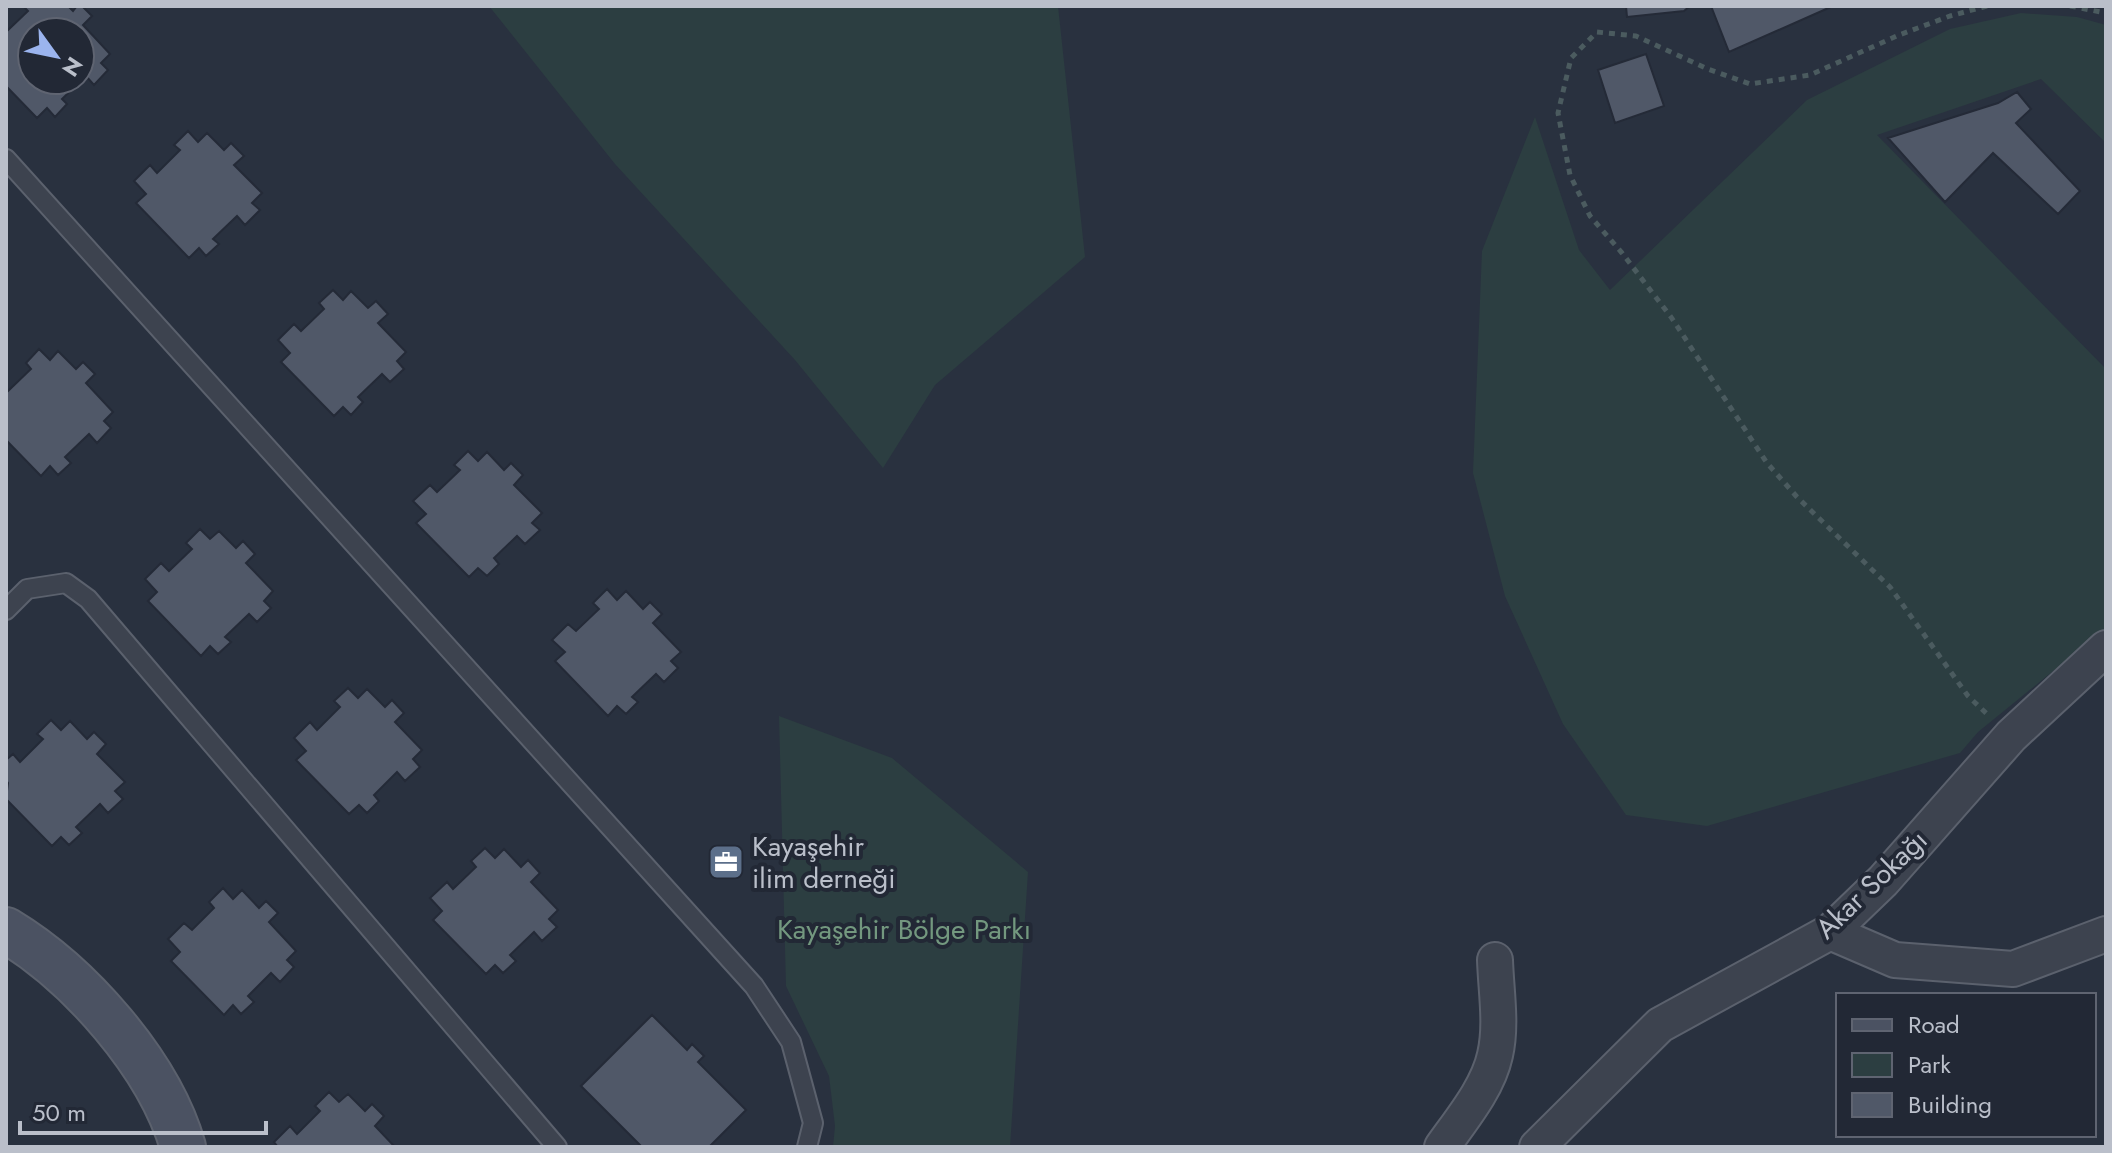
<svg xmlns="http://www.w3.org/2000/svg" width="2112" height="1153" font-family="Jost,sans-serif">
  <rect width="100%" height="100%" fill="#29313f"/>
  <path fill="#2c3e41" d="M489,6H1058L1085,257L935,385L883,468L795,360L615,164Z
    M2021,13L2077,17L2106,25V143L2041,79L1877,135L2106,369V628L1978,732L1960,753L1707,826L1626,815L1563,724L1505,596L1473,473L1482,251L1535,117L1579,250L1610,290L1807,100L1950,29Z
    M779,716L892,758L1028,872L1010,1147H833L835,1126L829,1076L786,986Z"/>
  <path fill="#505868" stroke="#242a37" stroke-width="2" fill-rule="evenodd" d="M23,6H68L73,11L77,6H82L92,16L83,25L110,54L101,63L108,70L94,85L86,76L62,99L67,104L55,117L47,108L37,118L6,86V32L28,11ZM32,32H80V80H32Z
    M1626,6H1690L1684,11L1627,17Z
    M1711,6H1833L1729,52Z
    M1646,54L1664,106L1615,123L1598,70Z
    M2017,92L2031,109L2016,123L2080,191L2058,214L1993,153L1945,202L1888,138L1998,103Z
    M188,131L198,142L207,133L224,150L231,143L244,156L234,165L262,193L252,203L260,210L245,225L237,216L213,239L219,244L206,256L199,248L189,258L136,203L146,194L134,181L150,165L157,173L180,150L174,145Z
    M333,290L343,300L351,291L368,308L376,301L388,314L378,323L406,352L397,361L404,369L390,382L382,374L358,397L363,402L351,415L343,407L334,416L281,362L290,353L278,340L294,324L301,331L324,309L319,303Z
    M39,349L50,360L58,351L76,369L83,362L95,374L86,383L113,412L104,421L111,428L97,443L89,434L65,457L71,463L58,475L50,466L41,476L6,440V389L8,391L31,369L26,363Z
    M468,451L478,461L487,452L504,470L511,463L523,475L514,485L542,513L532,523L540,530L525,544L517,536L494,558L499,564L487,576L478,568L469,577L416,523L426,514L413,501L430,485L437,492L460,470L454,465Z
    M200,529L210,539L219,531L236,548L243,541L255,554L246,563L273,591L264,601L271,608L257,622L249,614L225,637L231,642L218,654L210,646L201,656L148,601L157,592L145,579L161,563L169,571L192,549L186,543Z
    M607,589L617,600L626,591L643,609L650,602L662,614L653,623L681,652L671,661L678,668L664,682L656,674L632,697L638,702L626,714L617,706L608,716L555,661L565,652L552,640L568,624L576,631L599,609L593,603Z
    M348,688L358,698L367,689L385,707L392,700L404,713L395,722L422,750L413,759L420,767L405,781L397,772L374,795L379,801L367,813L359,805L349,814L296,760L306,751L294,738L310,722L317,730L340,707L334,701Z
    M51,720L61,730L70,721L87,739L94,732L106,744L97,754L125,782L115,791L123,799L108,813L100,804L76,827L82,833L69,845L61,837L52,846L6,799L8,783L6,780V760L13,754L20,762L43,739L37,734Z
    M485,848L495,858L504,849L521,867L528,860L540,873L531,882L558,910L549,919L557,927L542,941L534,932L510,955L516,961L503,973L495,965L486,974L433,920L442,911L430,898L447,882L453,889L476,867L471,861Z
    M223,888L233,899L242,890L259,908L266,901L278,913L269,922L296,951L287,960L294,967L280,982L271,973L248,996L254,1002L241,1014L233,1005L224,1015L171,961L180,952L168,939L184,923L192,930L214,908L209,902Z
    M652,1015L687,1050L692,1044L704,1056L698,1062L746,1110L709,1147H642L581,1086Z
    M329,1092L339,1102L348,1094L365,1111L372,1104L384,1116L375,1126L395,1147H278L274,1142L290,1126L297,1134L320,1111L315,1106Z"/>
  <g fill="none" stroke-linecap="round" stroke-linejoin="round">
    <defs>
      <path id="lane" d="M6,159L754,986L791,1042L813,1123L807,1147
        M6,610L27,589L66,583L88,599L557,1147"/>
      <path id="street" d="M1830,932L1895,960L2013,969L2106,934
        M1442,1147C1461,1120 1488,1088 1495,1055C1502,1025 1496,991 1495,960
        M1537,1147L1660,1025L1830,932L1883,881L2011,736L2106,648"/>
      <path id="secondary" d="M6,930C79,974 159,1064 183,1147"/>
    </defs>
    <use href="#lane" stroke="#5b616d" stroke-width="22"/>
    <use href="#street" stroke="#5b616d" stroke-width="38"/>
    <use href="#secondary" stroke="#5b616d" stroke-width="48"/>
    <path stroke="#4b5b5f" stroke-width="5" stroke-dasharray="6 6" stroke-linecap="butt" d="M1987,6L1950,16L1899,35L1810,75L1750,84L1708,69L1636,36L1597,32L1571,58L1558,113L1570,175L1590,216L1622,253L1671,317L1767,463L1797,497L1890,587L1968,696L1987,714
      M2070,6L2106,13"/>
    <use href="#lane" stroke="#3d434f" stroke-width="18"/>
    <use href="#street" stroke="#3d434f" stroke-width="34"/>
    <use href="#secondary" stroke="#4b5262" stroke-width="44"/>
  </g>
  <defs>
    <symbol id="office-square" viewBox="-11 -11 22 22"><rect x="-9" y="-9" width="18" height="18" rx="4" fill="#5c6f8a" stroke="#222835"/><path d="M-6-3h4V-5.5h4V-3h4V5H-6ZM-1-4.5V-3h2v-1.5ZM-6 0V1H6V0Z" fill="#fff"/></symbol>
  </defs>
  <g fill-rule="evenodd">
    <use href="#office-square" x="706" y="842" width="40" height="40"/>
  </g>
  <g text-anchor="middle" stroke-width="8" stroke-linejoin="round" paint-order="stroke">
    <g font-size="28" fill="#babfca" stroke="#222835" text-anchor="start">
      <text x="752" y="856">Kayaşehir<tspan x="752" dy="32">ilim derneği</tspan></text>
    </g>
    <g font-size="28" fill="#babfca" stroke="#222835">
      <text transform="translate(1871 884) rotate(-44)" y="10">Akar Sokağı</text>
    </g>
    <g font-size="28" fill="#73987f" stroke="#222835">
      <text x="904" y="939">Kayaşehir Bölge Parkı</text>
    </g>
  </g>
  <rect width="2112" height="1153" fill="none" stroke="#babfca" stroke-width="16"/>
  <rect x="1836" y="993" width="260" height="144" fill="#222835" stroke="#5f6471" stroke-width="2"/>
  <rect x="1852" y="1019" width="40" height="12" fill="#4b5262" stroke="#5f6471" stroke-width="2"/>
  <text x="1908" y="1033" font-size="24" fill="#babfca">Road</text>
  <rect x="1852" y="1053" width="40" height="24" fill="#2c3e41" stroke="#5f6471" stroke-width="2"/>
  <text x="1908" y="1073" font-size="24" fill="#babfca">Park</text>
  <rect x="1852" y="1093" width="40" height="24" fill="#505868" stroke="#5f6471" stroke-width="2"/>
  <text x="1908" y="1113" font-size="24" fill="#babfca">Building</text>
  <g transform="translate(56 56) rotate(123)"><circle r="38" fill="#222835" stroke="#5f6471" stroke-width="2"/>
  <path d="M0-6L14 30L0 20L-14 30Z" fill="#9bb4ee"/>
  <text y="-12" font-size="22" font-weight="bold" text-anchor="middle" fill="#babfca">N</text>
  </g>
  <path d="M20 1121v12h246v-12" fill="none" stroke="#babfca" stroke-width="4"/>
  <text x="32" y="1121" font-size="24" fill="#babfca" stroke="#222835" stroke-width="6" paint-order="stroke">50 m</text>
</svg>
